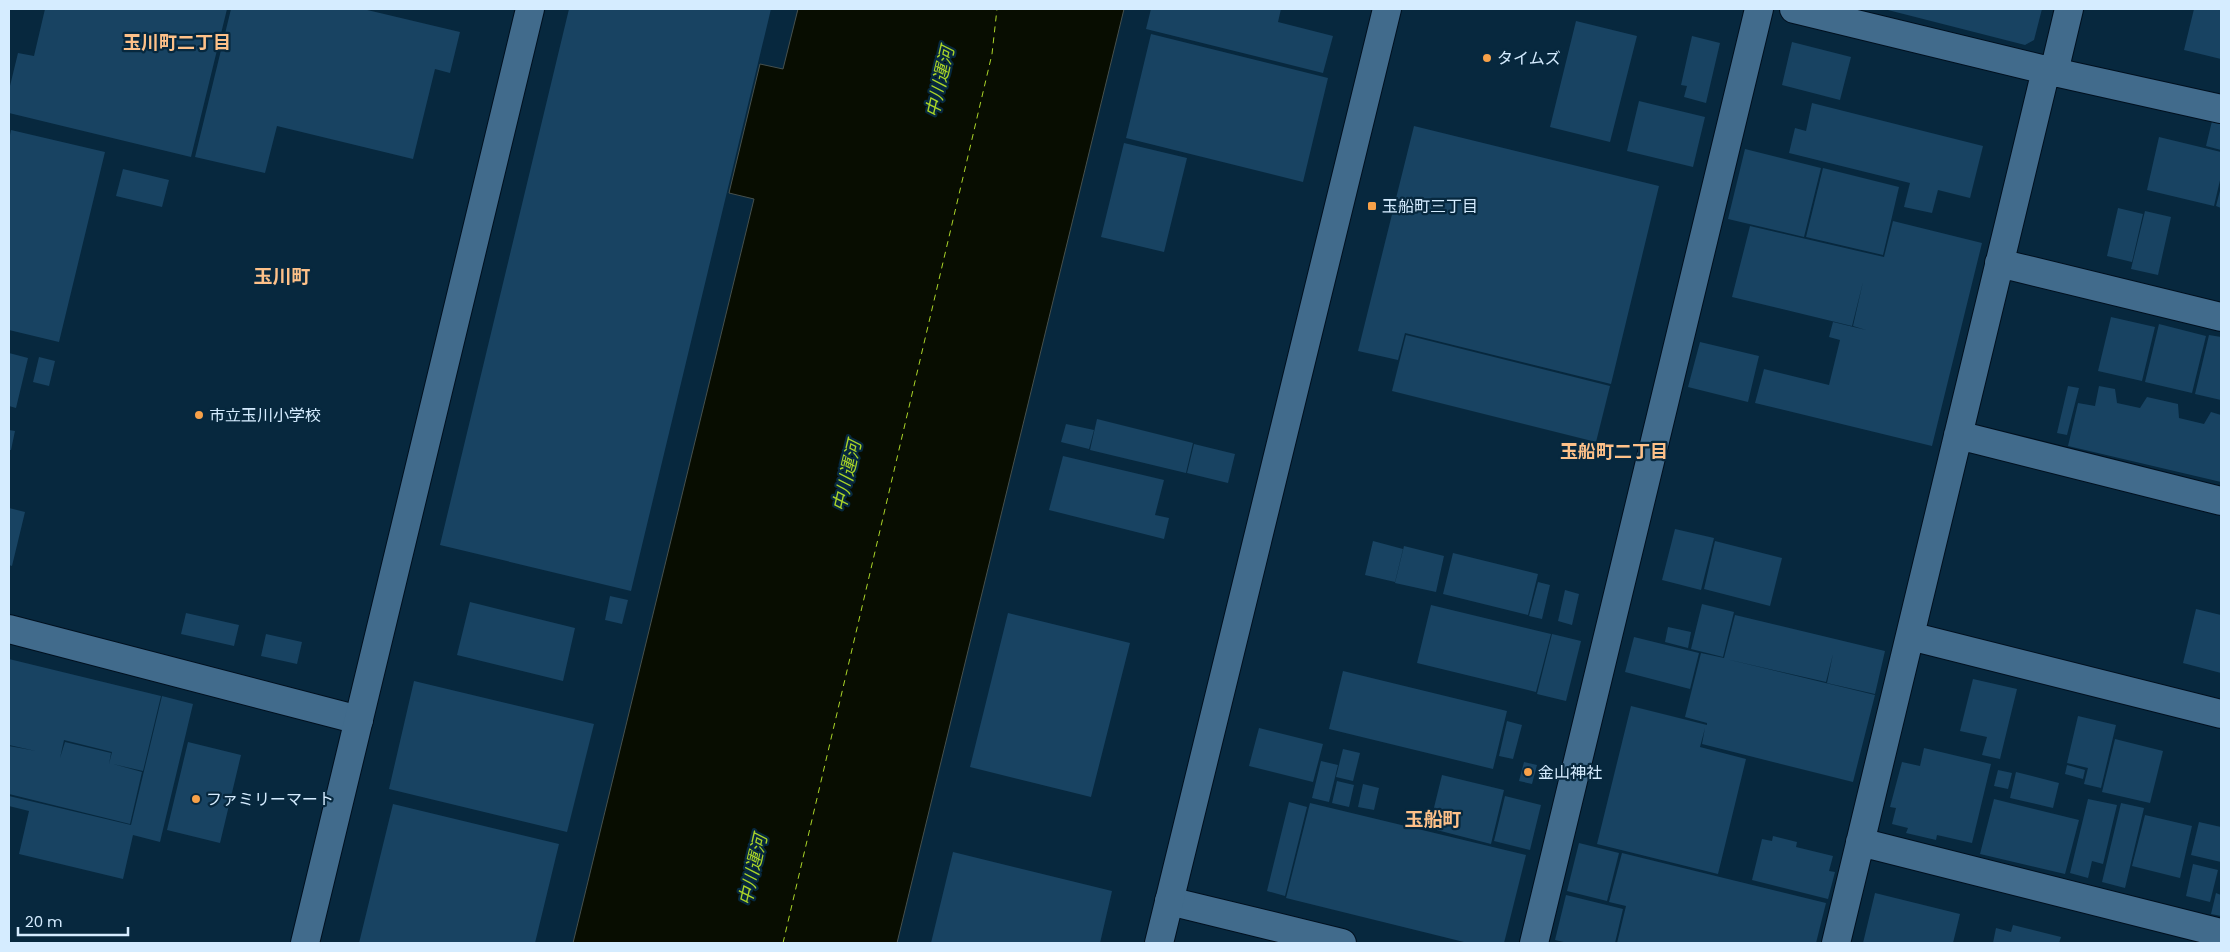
<svg xmlns="http://www.w3.org/2000/svg" width="2230" height="952" font-family="Poppins,'Noto Sans JP',sans-serif">
  <rect width="100%" height="100%" fill="#07283e"/>
  <path fill="#080d01" stroke="#46504d" d="M798,9H1124L897,943H573L754,199L729,193L760,64L783,69Z"/>
  <g fill="none" stroke-linecap="round" stroke-linejoin="round">
    <path stroke="#abd528" stroke-width="1" stroke-dasharray="6 5" stroke-linecap="butt" d="M783,943L992,54L997,9"/>
  </g>
  <path fill="#184362" fill-rule="evenodd" d="M45,9H227L191,157L9,113V90L18,53L34,56Z
    M231,9H363L460,32L450,73L435,69L413,159L277,126L265,173L195,157Z
    M569,9H771L631,591L440,545Z
    M1151,9H1281L1278,22L1333,36L1323,73L1146,29Z
    M1884,9H2042L2034,40L2025,45Z
    M2194,9H2221V59L2184,50Z
    M1576,21L1637,36L1610,142L1550,127Z
    M1151,34L1328,78L1303,182L1126,138Z
    M1692,36L1720,43L1706,103L1684,97L1687,86L1681,85Z
    M1792,42L1851,57L1840,100L1782,85Z
    M1639,101L1705,117L1693,167L1627,151Z
    M1812,103L1983,146L1970,198L1938,190L1932,213L1904,207L1910,183L1789,153L1795,128L1806,131Z
    M2212,121L2221,123V150L2206,146Z
    M1414,126L1659,186L1611,384L1405,333L1398,360L1358,351Z
    M11,130L105,152L59,342L9,330V140Z
    M2159,137L2221,152V176L2214,206L2147,190Z
    M1124,143L1187,158L1164,252L1101,237Z
    M1745,149L1821,168L1804,237L1728,219Z
    M1823,168L1899,187L1883,255L1806,237Z
    M123,169L169,180L162,207L116,196Z
    M2221,187V208L2216,206Z
    M2118,208L2143,214L2132,262L2107,256Z
    M2145,211L2171,217L2158,275L2131,269Z
    M1893,221L1982,243L1932,446L1755,403L1764,369L1829,385L1840,340L1829,337L1833,322L1866,330L1853,326L1863,282L1852,326L1732,297L1750,226L1884,257Z
    M2111,317L2155,327L2142,381L2098,371Z
    M2159,324L2206,336L2192,393L2145,382Z
    M1406,335L1610,386L1596,442L1392,391Z
    M2209,335L2221,337V400L2195,394Z
    M1700,342L1759,356L1748,402L1688,387Z
    M9,353L28,358L16,408L9,406Z
    M39,357L55,361L49,386L33,382Z
    M2068,386L2079,388L2067,435L2057,433Z
    M2099,386L2115,389L2117,403L2140,408L2147,397L2178,404L2179,418L2204,424L2211,412L2221,415V482L2068,446L2078,403L2095,406Z
    M1097,419L1193,443L1186,473L1090,450Z
    M1066,424L1094,430L1089,449L1061,442Z
    M9,430L15,431L11,450H9Z
    M1194,444L1235,454L1228,483L1187,473Z
    M1063,456L1164,480L1155,515L1169,518L1164,539L1049,510Z
    M9,508L25,512L12,566L9,565Z
    M1675,529L1714,538L1701,590L1662,580Z
    M1373,541L1403,549L1395,582L1365,575Z
    M1715,541L1782,558L1770,606L1704,589Z
    M1404,546L1444,556L1436,592L1395,583Z
    M1453,553L1538,574L1528,615L1443,594Z
    M1538,582L1550,585L1542,619L1529,616Z
    M1565,590L1579,594L1572,625L1558,621Z
    M610,596L628,600L622,624L605,620Z
    M470,602L575,628L563,681L457,655Z
    M1702,604L1734,612L1723,657L1691,649Z
    M1431,605L1551,634L1536,692L1417,663Z
    M2196,609L2221,615V673L2183,663Z
    M186,613L239,625L234,646L181,634Z
    M1008,613L1130,643L1091,797L970,767Z
    M1735,615L1885,651L1875,694L1827,683L1833,654L1826,682L1726,659L1875,695L1853,782L1702,744L1705,728L1700,747L1746,759L1718,874L1597,844L1631,706L1707,725V723L1685,717L1701,653L1724,658Z
    M1668,627L1691,632L1688,648L1665,642Z
    M266,634L302,642L297,664L261,656Z
    M1552,634L1581,641L1566,701L1537,694Z
    M1634,637L1699,653L1690,689L1625,672Z
    M9,659L161,696L143,771L113,764L142,772L130,824L9,794V746L36,751L9,745ZM64,740L112,752L109,764L111,753L65,742L60,758Z
    M1343,671L1507,711L1493,769L1329,729Z
    M1973,679L2017,689L2000,759L1982,755L1987,737L1960,731Z
    M414,681L594,724L567,832L389,789Z
    M162,696L193,704L160,842L133,835L123,879L19,854L29,811L9,806V796L131,825Z
    M2078,716L2116,725L2101,788L2084,784L2088,768L2067,763Z
    M1507,721L1522,725L1513,759L1499,756Z
    M1259,728L1323,744L1313,782L1249,766Z
    M2115,739L2163,751L2150,803L2102,792Z
    M188,742L241,755L220,843L167,830Z
    M1924,748L1991,764L1972,843L1937,835L1936,840L1906,833L1908,828L1892,824L1896,808L1890,807L1902,762L1920,766Z
    M1343,749L1360,753L1353,781L1336,777Z
    M1321,761L1338,765L1329,802L1312,798Z
    M1524,762L1537,765L1532,784L1519,781Z
    M2067,765L2085,770L2083,779L2065,774Z
    M1998,770L2012,773L2008,789L1994,786Z
    M2016,772L2059,783L2053,808L2010,798Z
    M1442,775L1504,790L1491,844L1429,828Z
    M1337,781L1354,785L1349,807L1332,803Z
    M1363,784L1379,788L1374,810L1358,807Z
    M1505,796L1541,805L1530,850L1494,841Z
    M1994,799L2079,820L2065,874L1980,854Z
    M2088,799L2117,805L2103,864L2092,861L2088,878L2070,873Z
    M1289,802L1307,807L1285,896L1267,891Z
    M1310,803L1526,855L1504,943H1468L1286,898Z
    M2121,803L2144,808L2125,888L2102,882Z
    M393,804L559,844L535,943H359Z
    M2145,815L2192,826L2180,878L2132,866Z
    M2199,822L2221,827V862L2191,855Z
    M1773,836L1797,842L1796,847L1833,856L1829,871L1835,872L1828,899L1752,880L1762,839L1772,841Z
    M1579,843L1619,853L1607,901L1567,891Z
    M953,852L1112,891L1100,943H931Z
    M1622,853L1826,903L1816,943H1617L1626,906L1609,902Z
    M2193,864L2218,870L2210,902L2186,896Z
    M1875,893L1960,914L1953,943H1863Z
    M2216,893L2221,895V916L2211,914Z
    M1566,895L1623,909L1615,943H1568L1555,940Z
    M2013,925L2061,937L2059,943H1993L1996,928L2011,932Z"/>
  <g fill="none" stroke-linecap="round" stroke-linejoin="round">
    <defs>
      <path id="minor" d="M1794,9L2054,72L2221,109
        M2054,72L2069,9
        M1999,263L2221,317
        M1958,435L2221,501
        M9,629L359,720
        M1910,636L2221,714
        M1860,842L2221,933
        M1169,901L1342,943
        M1534,943L1759,9
        M1836,943L2046,70"/>
      <path id="tertiary" d="M305,943L530,9
        M1159,943L1387,9"/>
    </defs>
    <use href="#minor" stroke="#00101f" stroke-width="30"/>
    <use href="#tertiary" stroke="#00101f" stroke-width="30"/>
    <use href="#minor" stroke="#416b8c" stroke-width="28"/>
    <use href="#tertiary" stroke="#416b8c" stroke-width="28"/>
  </g>
  <g fill="#f7a149" stroke="#07283e" stroke-width="2">
    <circle cx="1487" cy="58" r="5"/>
    <rect x="1367" y="201" width="10" height="10" rx="2.5"/>
    <circle cx="199" cy="415" r="5"/>
    <circle cx="1528" cy="772" r="5"/>
    <circle cx="196" cy="799" r="5"/>
  </g>
  <g text-anchor="middle" stroke-width="4.5" stroke-linejoin="round" paint-order="stroke">
    <g font-size="16" fill="#d5ecff" stroke="#07283e" text-anchor="start">
      <text x="1497" y="64">タイムズ</text>
      <text x="1382" y="212">玉船町三丁目</text>
      <text x="209" y="421">市立玉川小学校</text>
      <text x="1538" y="778">金山神社</text>
      <text x="206" y="805">ファミリーマート</text>
    </g>
    <g font-size="18" font-weight="bold" fill="#fec189" stroke="#07283e">
      <text x="177" y="49">玉川町二丁目</text>
      <text x="1614" y="458">玉船町二丁目</text>
    </g>
    <g font-size="18" font-style="italic" fill="#abd528" stroke="#07283e">
      <text transform="translate(940 82) rotate(-77)" y="6">中川運河</text>
      <text transform="translate(847 476) rotate(-77)" y="6">中川運河</text>
      <text transform="translate(753 870) rotate(-77)" y="6">中川運河</text>
    </g>
    <g font-size="19" font-weight="bold" fill="#fec189" stroke="#07283e">
      <text x="282" y="283">玉川町</text>
      <text x="1433" y="826">玉船町</text>
    </g>
  </g>
  <rect width="2230" height="952" fill="none" stroke="#d5ecff" stroke-width="20"/>
  <path d="M18 927v8h110v-8" fill="none" stroke="#d5ecff" stroke-width="2.5"/>
  <text x="25" y="927" font-size="15" fill="#d5ecff" stroke="#07283e" stroke-width="4" paint-order="stroke">20 m</text>
</svg>
